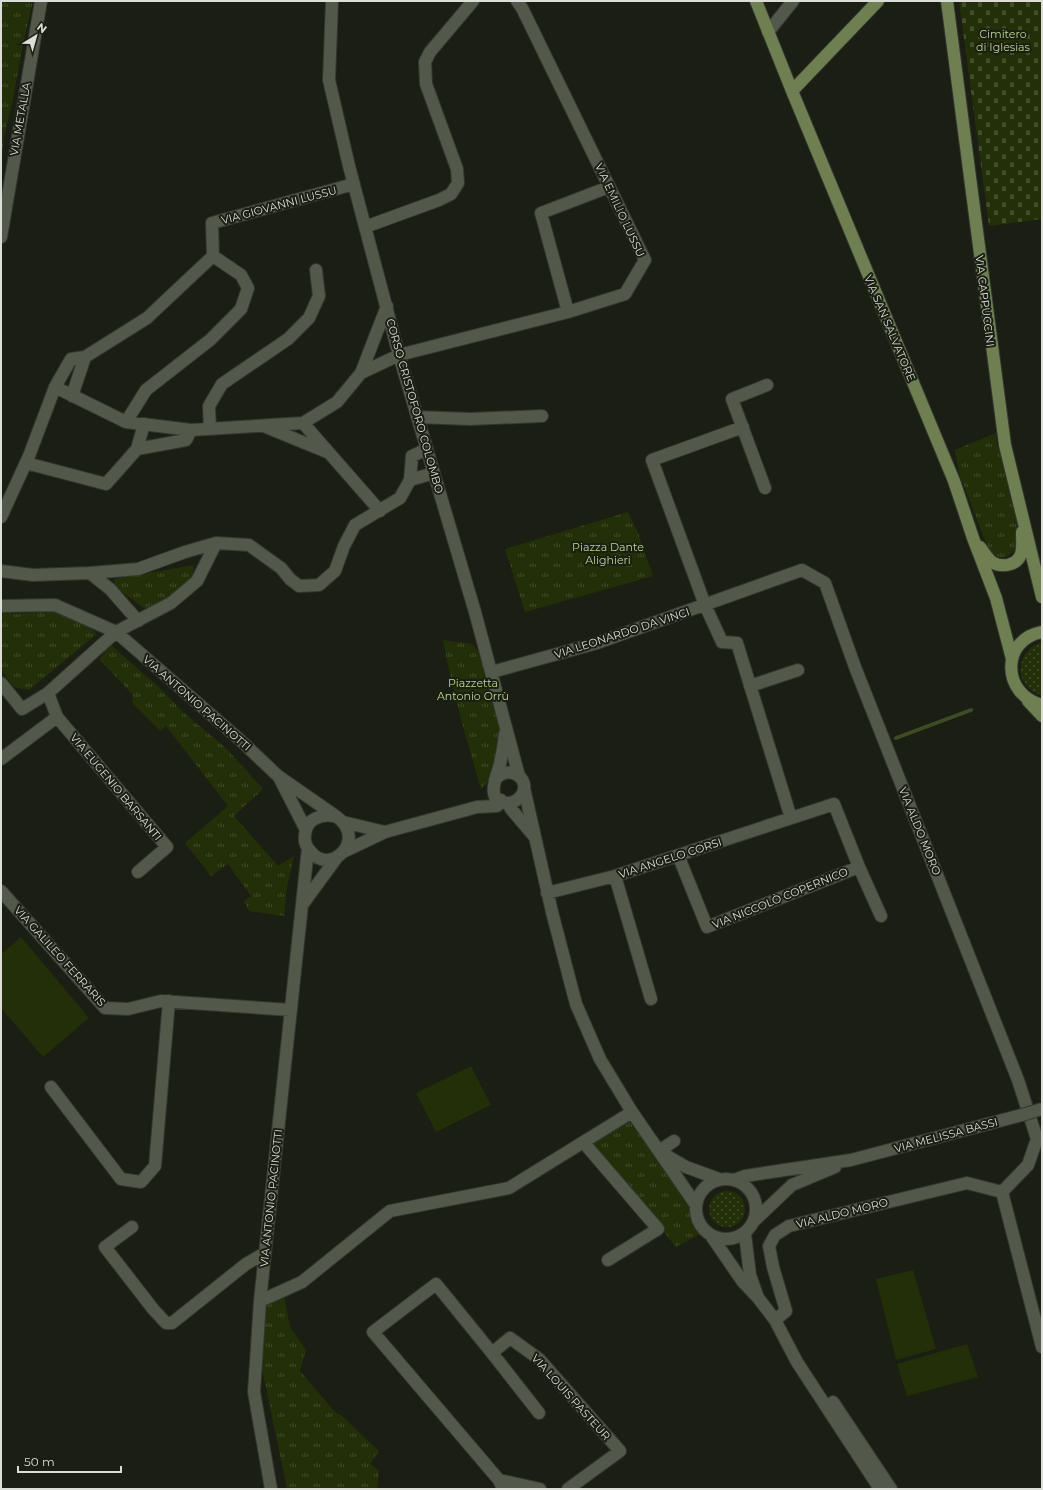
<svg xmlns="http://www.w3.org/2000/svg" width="1043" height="1490" font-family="Montserrat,sans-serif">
  <defs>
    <pattern id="grass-dots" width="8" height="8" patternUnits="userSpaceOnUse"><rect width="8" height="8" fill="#232f08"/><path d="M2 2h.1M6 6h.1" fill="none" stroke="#424d2b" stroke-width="1.8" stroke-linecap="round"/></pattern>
    <pattern id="cemetery-stones" width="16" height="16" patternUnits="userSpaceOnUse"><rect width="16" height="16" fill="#232f08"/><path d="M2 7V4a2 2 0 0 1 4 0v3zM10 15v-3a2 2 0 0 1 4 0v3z" fill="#424d2b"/></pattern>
    <pattern id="park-tufts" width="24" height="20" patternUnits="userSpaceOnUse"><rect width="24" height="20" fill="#232f08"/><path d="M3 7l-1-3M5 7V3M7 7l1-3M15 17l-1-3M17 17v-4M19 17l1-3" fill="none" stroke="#424d2b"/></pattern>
  </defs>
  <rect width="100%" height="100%" fill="#1a1e13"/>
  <path fill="url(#grass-dots)" d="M1042,642V695C1013,688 1014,650 1042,642Z
    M709 1209a18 18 0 1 1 36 0a18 18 0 1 1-36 0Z"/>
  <path fill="url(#cemetery-stones)" d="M959,1H1042V219L989,226Z"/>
  <path fill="url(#park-tufts)" d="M1,1H33L24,39L12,104L4,137L1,168Z
    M996,433L997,443L1019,522L1016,550L1006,557H993L987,546L959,473L955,450Z
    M628,512L638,533L653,576L525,612L505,549Z
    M194,565L191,582L157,608H144L115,587L114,579Z
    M1,611L14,614L55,611L80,620L97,634L29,690L14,687L1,670Z
    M443,640L472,644L486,661L501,731L493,776L481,789C467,740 452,691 443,640Z
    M111,645L162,690L183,712L227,749L263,789L234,816L278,866L294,856L287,887L284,916L249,911L244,901L251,896L228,864L211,876L185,843L228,806L166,726L160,731L133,704L132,694L99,659Z
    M632,1118L693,1206L694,1217L702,1233L676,1247L593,1143Z
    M284,1296L290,1327L306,1350L300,1371L335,1412L342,1416L379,1451L370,1464L379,1470L377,1489H287L261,1364L263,1303Z"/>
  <path fill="#232f08" d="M21,937L89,1018L43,1057L1,1008V954Z
    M471,1066L491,1105L436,1132L416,1093Z
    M913,1270L936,1349L896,1360L876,1279Z
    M967,1344L978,1377L907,1396L897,1364Z"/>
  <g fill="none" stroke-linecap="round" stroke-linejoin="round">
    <path stroke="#3e4c24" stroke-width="4" d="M896,738L971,710"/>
    <defs>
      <path id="minor" d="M332,1L329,80L349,166L399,355L475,612L519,776
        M768,32L793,1
        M365,227L439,200L451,194L458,183L457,169L426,84L425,62L430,52L473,1
        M1,237L41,1
        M213,256L212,223L354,184
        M568,312L541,213L609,187
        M361,373L399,355L568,312L625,294L645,260L522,8L517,1
        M55,387L126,422L191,430L303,423L337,402L361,373L387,306
        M72,396L85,357
        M417,417L470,419L542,416
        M126,422L146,390L210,340L241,309L248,288L241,275L213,256
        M303,423L380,511
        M266,427L327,452
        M743,427L652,460L705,605L722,642L737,643L791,818
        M210,429L209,406L222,384L288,339L309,318L319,296L316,270
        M137,449L144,424
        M26,463L106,484L137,449L186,440L191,430
        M410,480L434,473
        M765,488L732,399L767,385
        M1,517L29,456L55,387L71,359L85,357L147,318L213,256
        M1,571L33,575L90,573L138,569L185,552L216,543L249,545L281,568L290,579L299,586L319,585L335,571L344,546L355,525L400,498L410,480L412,456L427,449
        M90,573L110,589L138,621
        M1,606L55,605L116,632L239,739L278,776L337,817C368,840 330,876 311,852C306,847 304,841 305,835C306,818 323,813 337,817
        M492,672L597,643L802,570L825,583L855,667L1018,1080L1037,1139L1028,1165L1002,1192
        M1,683L22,709L48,693L116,632L171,603L197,581L216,543
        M750,686L798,670
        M48,693L57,717L167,847L138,872
        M1,759L57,717
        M279,777L306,830
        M495,780C509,762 533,780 521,796C518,800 513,803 507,803C484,801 497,776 500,764C502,754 504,744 505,734
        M524,788L552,912L576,1004L600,1059L632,1112L696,1205
        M508,803L511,809L534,836
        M343,822L385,832
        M343,852L385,832L477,807L497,806L501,800
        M678,855L707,927L859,867
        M615,876L651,999
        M1,891L105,1008L128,1009L161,1001L291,1010
        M547,893L615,876L834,804L859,867L881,916
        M302,905L338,856
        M51,1087L121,1179L141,1182L155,1166L169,1001
        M584,1143L658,1229L608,1260
        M659,1151L674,1141
        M662,1153L686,1167L719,1179
        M696 1209a30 30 0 1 1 60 0a30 30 0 1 1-60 0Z
        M734,1180L745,1176L851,1160L1022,1115
        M754,1221L792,1185L835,1167
        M132,1227L105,1247L153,1309L166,1323H172L246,1264L265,1253
        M745,1234L750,1275L757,1295
        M712,1237L743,1282L759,1299L775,1320L797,1362L880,1489
        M260,1301L302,1282L390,1211L509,1188L632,1112
        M775,1320L786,1311L773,1267L769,1246L775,1235L789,1226L967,1183L1002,1192L1042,1347
        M492,1353L436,1284L373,1332L493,1473L499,1480L503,1489
        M833,1402L891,1489
        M539,1413L492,1353L510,1338L539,1359L620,1451L568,1489
        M499,1480L540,1489
        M271,1489L254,1392L260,1301L308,848"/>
      <path id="major" d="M756,1L792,91L954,481L973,538L996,598L1012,659
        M947,1L1005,445L1042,597
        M792,91L878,1
        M980,547C983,551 987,558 992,562C1001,568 1017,566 1021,554C1023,548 1022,539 1022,532
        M1042,632C1000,640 1002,695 1042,705
        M1028,701L1042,716"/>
    </defs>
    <use href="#minor" stroke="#343731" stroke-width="14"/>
    <use href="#major" stroke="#343731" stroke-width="14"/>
    <use href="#minor" stroke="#52584a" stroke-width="12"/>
    <use href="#major" stroke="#6e8051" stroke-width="12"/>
    <defs>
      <path id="minor-bridge" d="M1022,1115L1042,1109"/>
    </defs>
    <use href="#minor-bridge" stroke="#343731" stroke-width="14" stroke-linecap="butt"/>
    <use href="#minor-bridge" stroke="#52584a" stroke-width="12"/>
  </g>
  <g text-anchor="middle" stroke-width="4" stroke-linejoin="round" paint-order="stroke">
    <g font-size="11" fill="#bbd692" stroke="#1a1e13">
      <text x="1003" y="38">Cimitero<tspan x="1003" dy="13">di Iglesias</tspan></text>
      <text x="608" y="551">Piazza Dante<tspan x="608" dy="13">Alighieri</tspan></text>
      <text x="473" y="687">Piazzetta<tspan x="473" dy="13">Antonio Orrù</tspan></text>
    </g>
    <g font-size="11" fill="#dbded7" stroke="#1a1e13">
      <text transform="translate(20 119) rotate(-80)" y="4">VIA METALLA</text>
      <text transform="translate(279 205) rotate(-15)" y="4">VIA GIOVANNI LUSSU</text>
      <text transform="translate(620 210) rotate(65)" y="4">VIA EMILIO LUSSU</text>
      <text transform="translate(985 301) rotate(83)" y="4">VIA CAPPUCCINI</text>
      <text transform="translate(890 328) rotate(67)" y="4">VIA SAN SALVATORE</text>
      <text transform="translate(415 406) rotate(74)" y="4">CORSO CRISTOFORO COLOMBO</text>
      <text transform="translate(622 633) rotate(-18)" y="4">VIA LEONARDO DA VINCI</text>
      <text transform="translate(197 703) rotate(41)" y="4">VIA ANTONIO PACINOTTI</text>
      <text transform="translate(116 787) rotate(50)" y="4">VIA EUGENIO BARSANTI</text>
      <text transform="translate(920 831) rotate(68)" y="4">VIA ALDO MORO</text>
      <text transform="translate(670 858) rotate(-18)" y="4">VIA ANGELO CORSI</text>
      <text transform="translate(780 898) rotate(-22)" y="4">VIA NICCOLÒ COPERNICO</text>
      <text transform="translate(60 956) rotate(48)" y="4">VIA GALILEO FERRARIS</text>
      <text transform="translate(946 1135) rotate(-15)" y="4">VIA MELISSA BASSI</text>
      <text transform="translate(271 1198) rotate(-84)" y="4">VIA ANTONIO PACINOTTI</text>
      <text transform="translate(842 1213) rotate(-14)" y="4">VIA ALDO MORO</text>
      <text transform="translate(571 1397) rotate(48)" y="4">VIA LOUIS PASTEUR</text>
    </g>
  </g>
  <rect width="1043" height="1490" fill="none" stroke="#dbded7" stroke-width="4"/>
  <g transform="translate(36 36) rotate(37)" stroke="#1a1e13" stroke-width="3" paint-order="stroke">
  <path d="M0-3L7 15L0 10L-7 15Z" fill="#dbded7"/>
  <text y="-6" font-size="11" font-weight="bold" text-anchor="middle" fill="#dbded7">N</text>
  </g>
  <path d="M18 1466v6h103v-6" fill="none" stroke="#dbded7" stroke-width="2"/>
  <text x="24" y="1466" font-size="12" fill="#dbded7" stroke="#1a1e13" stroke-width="3" paint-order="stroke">50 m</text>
</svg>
